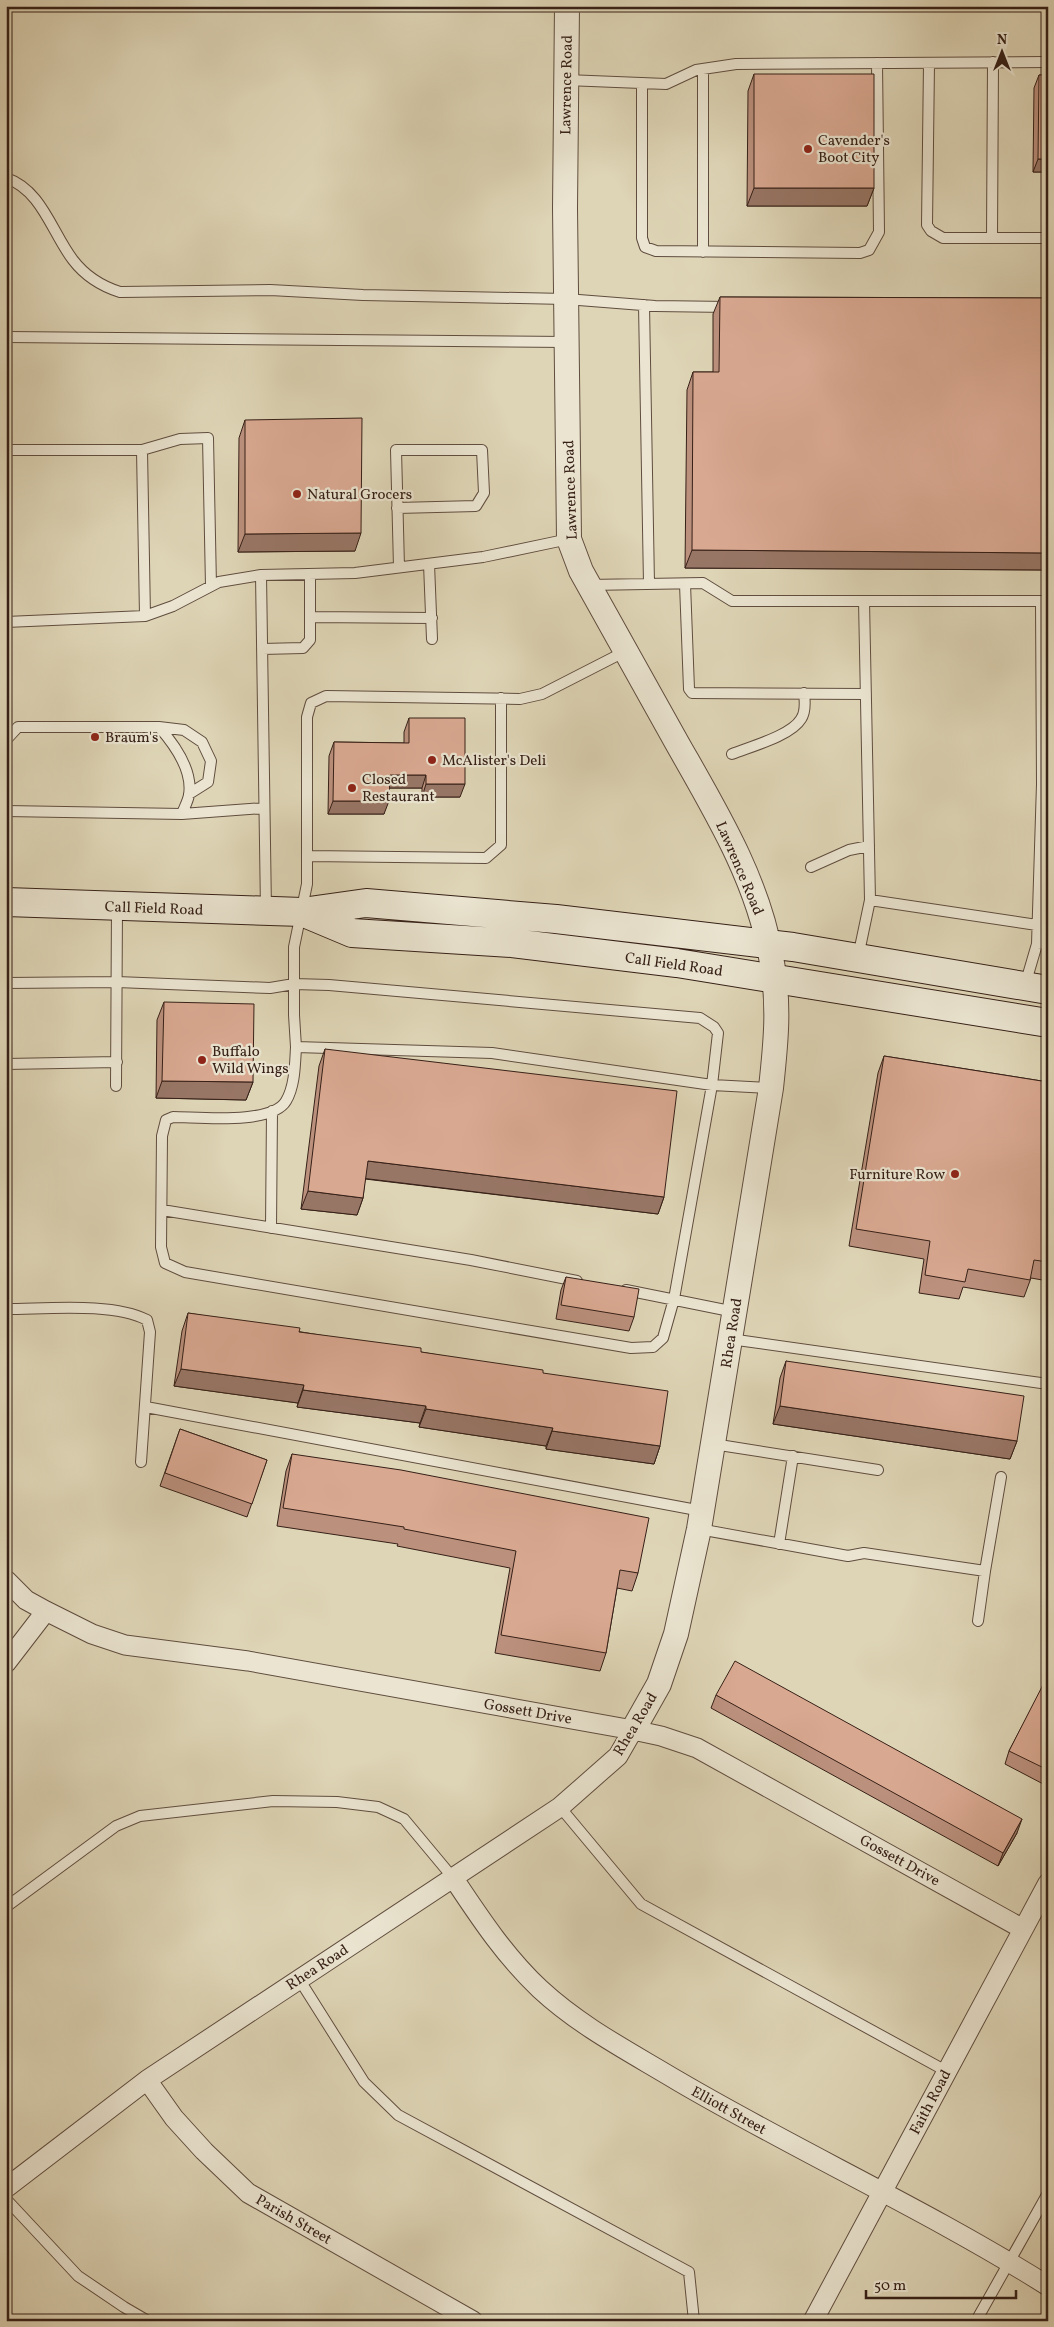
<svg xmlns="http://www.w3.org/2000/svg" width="1054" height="2327" font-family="Vollkorn,serif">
  <rect width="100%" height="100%" fill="#ded5b6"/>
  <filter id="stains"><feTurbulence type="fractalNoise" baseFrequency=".004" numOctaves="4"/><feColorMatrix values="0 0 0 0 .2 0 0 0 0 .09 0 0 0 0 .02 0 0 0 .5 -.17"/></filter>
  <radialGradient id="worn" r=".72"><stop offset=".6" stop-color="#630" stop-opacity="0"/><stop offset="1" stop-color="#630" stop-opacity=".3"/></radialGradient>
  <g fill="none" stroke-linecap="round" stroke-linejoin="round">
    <defs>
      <path id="service" d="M929,63L927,225L931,231L943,238H1048
        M566,80L666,84L696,70L736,64L1048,62
        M642,83V238L645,247L656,251L860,253L869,250L879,232L877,63
        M6,178C42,190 52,233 73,260C86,277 101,286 120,292L270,290L363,295L566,299L655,306L729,307
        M992,238L993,62
        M703,252V69
        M644,305L649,584
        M6,337L567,342
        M6,450H142L145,616
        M142,450L180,439L208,438L211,586
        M397,508L476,506L484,493L482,450H396L399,567
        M429,564L432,639
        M685,584L689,689L692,693L866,694
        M589,585L703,583L732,601H1048
        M311,617L432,618
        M6,622L145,616L173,606L219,582L261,575
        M262,649L303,648L310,640V574
        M626,651L542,694L520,699L326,696L311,703L307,717V884L294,947V1015L296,1047L492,1053L712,1085L771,1088
        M159,727L184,730L202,742L211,761L208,782L189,794
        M6,740L18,727H159C174,744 193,771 189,795C188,801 184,808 182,814
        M732,754C749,747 791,736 801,719C806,712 805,701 804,693
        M6,811L182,814L264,808
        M307,856L486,858L501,845V698
        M811,867L849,850L869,846
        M870,900L1037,925
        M266,910L261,575L355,573L483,557L569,539
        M1037,944L1048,943
        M858,957L870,900L864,601
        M6,983L117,982L270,988L294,984L329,985L700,1018L714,1027L718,1033L712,1085L674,1299L663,1338L653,1347L631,1348L185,1272L165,1263L161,1247L162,1136L166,1120L173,1117C199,1117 272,1125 286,1101C295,1086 295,1064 296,1047
        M1025,985L1037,944L1042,784L1041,601
        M6,1064L117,1062
        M116,1086L117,907
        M162,1210L471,1260L577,1281
        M271,1228L272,1111
        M626,1290L735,1312
        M6,1309C46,1309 113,1302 147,1320L150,1332L141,1462
        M730,1339L1048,1384
        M146,1407L702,1511
        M713,1444L878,1470
        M699,1529L848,1556L864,1553L985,1571L1001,1477
        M779,1544L793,1456
        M978,1621L985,1571
        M560,1807L641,1904L946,2071
        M6,1907L116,1826L140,1816L273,1801L337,1802L378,1807L404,1819L454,1879
        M299,1979L364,2082L398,2115L689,2272L694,2321
        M6,2199L78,2276L124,2307L148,2321
        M976,2321L1048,2193"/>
      <path id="minor" d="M6,1580L26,1600L46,1611L92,1634L125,1645L248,1661L633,1730L661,1736L697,1748L1023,1929
        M6,1663L46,1611
        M454,1879C480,1918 505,1956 540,1989C581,2027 630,2052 678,2081C799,2152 929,2211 1048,2286
        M147,2080L174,2118L204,2151L248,2193L473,2321
        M6,2188L147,2080L560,1807L618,1756L633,1730
        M813,2321L1048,1883"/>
      <path id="tertiary" d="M567,6L565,208L569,539L581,571C613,628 645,685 677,743C715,810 758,880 771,957C780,1003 776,1042 771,1088L699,1529L676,1634L659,1684L633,1730"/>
      <path id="secondary" d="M6,902L302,912L366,903L556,919L793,947L1048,990
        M302,912L352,933L512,943L677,963L1048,1023"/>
    </defs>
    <use href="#service" stroke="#604d3f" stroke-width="12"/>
    <use href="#minor" stroke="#604d3f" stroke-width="21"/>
    <use href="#tertiary" stroke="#604d3f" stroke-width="26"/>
    <use href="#secondary" stroke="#362017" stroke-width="30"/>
    <use href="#service" stroke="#eae4d0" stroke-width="10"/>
    <use href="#minor" stroke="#eae4d0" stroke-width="19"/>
    <use href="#tertiary" stroke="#eae4d0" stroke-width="24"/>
    <use href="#secondary" stroke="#eae4d0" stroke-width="28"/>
  </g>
  <path fill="#bb907d" stroke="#362017" d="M754,74L874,188L867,206H747L748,91Z
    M1039,75H1048V172H1033L1034,88Z
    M720,297L1048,298V570L685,568L687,390L693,372H713V314Z
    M245,420L355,551L238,552L239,438Z
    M409,718L460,797H422V788H389L384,814H328L329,756L334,742L404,743V732Z
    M164,1002L253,1082L246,1100L156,1098L157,1020Z
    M325,1049L664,1197L658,1214L365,1179L363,1198L357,1215L301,1209L319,1066Z
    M884,1056L1048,1082V1281L1031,1278L1024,1297L963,1287L959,1299L919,1293L924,1259L849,1246L878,1073Z
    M566,1277L634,1317L629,1331L556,1319L561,1290Z
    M188,1313L421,1352L543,1373L660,1446L654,1464L546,1449V1446L419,1427L420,1423L297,1407L298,1403L174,1386L182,1331Z
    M786,1361L1017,1441L1010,1459L773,1424L780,1378Z
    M180,1429L267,1460L247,1517L160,1486Z
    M292,1454L638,1573L632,1591L617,1588L606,1653L600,1671L495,1653L510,1568L397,1546L398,1544L277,1526L286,1471Z
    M1048,1677V1784L1047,1786L1005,1764L1009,1751Z
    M716,1695L1017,1833L998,1866L711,1708Z"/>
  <path fill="#987666" stroke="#362017" d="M1038,159H1048V172H1033Z
    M754,188H874L867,206H747Z
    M361,533L355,551L238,552L245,534Z
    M692,550L1048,553V570L685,568Z
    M390,775H426L422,788H385Z
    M426,784H465L460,797H422Z
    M333,801H389L384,814H328Z
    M162,1081L253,1082L246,1100L156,1098Z
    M368,1161L664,1197L658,1214L361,1178Z
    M308,1191L363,1198L357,1215L301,1209Z
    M181,1369L304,1385L298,1403L174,1386Z
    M303,1390L426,1406L420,1423L297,1407Z
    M780,1406L1017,1441L1010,1459L773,1424Z
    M426,1409L553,1428L546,1446L419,1427Z
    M552,1431L660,1446L654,1464L546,1449Z
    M1022,1819L1017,1833L998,1866L1003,1853Z"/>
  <path fill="#d9a891" stroke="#362017" d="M754,74H874V188H754Z
    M1039,75H1048V159H1038Z
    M720,297L1048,298V553L692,550L693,372H719Z
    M362,418L361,533L245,534V420Z
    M409,718H465V784H426V775H390L389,801H333L334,742L409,743Z
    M164,1002L254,1004L253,1082L162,1081Z
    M325,1049L677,1091L664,1197L368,1161L363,1198L308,1191Z
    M884,1056L1048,1082V1262L1034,1260L1030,1280L968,1269L965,1282L925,1275L930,1241L856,1229Z
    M566,1277L639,1289L634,1317L561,1305Z
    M188,1313L300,1328L299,1332L421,1348V1352L543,1370V1373L668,1391L660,1446L552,1431L553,1428L426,1409V1406L303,1390L304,1385L181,1369Z
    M786,1361L1024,1396L1017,1441L780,1406Z
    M180,1429L267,1460L252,1504L165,1473Z
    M292,1454L401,1470L649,1518L638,1573L620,1570L606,1653L501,1635L516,1551L404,1529V1527L283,1508Z
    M735,1661L1022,1819L1003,1853L716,1695Z
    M1047,1677H1048V1770L1009,1751Z"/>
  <g fill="#8f2418" stroke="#eae4d0" stroke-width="2">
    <circle cx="808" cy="149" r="5"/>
    <circle cx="297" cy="494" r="5"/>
    <circle cx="95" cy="737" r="5"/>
    <circle cx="432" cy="760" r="5"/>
    <circle cx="352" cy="788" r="5"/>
    <circle cx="202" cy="1060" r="5"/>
    <circle cx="955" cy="1174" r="5"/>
  </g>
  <g text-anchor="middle" stroke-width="4.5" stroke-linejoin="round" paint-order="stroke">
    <g font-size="15" fill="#362017" stroke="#eae4d0">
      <text transform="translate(566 85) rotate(-89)" y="5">Lawrence Road</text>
      <text transform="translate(570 490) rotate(-92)" y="5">Lawrence Road</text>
      <text transform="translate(740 868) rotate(67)" y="5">Lawrence Road</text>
      <text transform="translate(154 908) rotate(2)" y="5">Call Field Road</text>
      <text transform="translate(674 964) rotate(8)" y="5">Call Field Road</text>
      <text transform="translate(731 1333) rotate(-81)" y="5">Rhea Road</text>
      <text transform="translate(528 1711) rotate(10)" y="5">Gossett Drive</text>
      <text transform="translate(635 1724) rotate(-59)" y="5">Rhea Road</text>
      <text transform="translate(900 1860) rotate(29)" y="5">Gossett Drive</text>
      <text transform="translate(317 1967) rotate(-33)" y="5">Rhea Road</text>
      <text transform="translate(930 2102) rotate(-62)" y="5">Faith Road</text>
      <text transform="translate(729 2110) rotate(29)" y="5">Elliott Street</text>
      <text transform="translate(294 2219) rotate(30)" y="5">Parish Street</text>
    </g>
    <g font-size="15" fill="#362017" stroke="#eae4d0" text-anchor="start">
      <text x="818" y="145">Cavender's<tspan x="818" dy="17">Boot City</tspan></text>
      <text x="307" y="499">Natural Grocers</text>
      <text x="105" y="742">Braum's</text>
      <text x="442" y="765">McAlister's Deli</text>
      <text x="362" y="784">Closed<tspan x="362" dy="17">Restaurant</tspan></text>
      <text x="212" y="1056">Buffalo<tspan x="212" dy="17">Wild Wings</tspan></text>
      <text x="945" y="1179" text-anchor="end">Furniture Row</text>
    </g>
  </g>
  <rect width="1054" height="2327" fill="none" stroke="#ded5b6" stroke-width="25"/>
  <rect x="8" y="8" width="1039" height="2312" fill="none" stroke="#362017" stroke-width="2.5"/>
  <rect x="12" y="12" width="1029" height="2302" fill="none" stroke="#362017"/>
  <g transform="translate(1002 52)" stroke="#eae4d0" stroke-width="4" paint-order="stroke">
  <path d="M0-4L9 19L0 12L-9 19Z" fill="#362017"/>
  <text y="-8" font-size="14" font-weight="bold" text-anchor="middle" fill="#362017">N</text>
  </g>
  <path d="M866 2290v8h150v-8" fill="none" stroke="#362017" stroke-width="2.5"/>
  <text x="874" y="2290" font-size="15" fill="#362017" stroke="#eae4d0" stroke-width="4" paint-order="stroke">50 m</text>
  <rect width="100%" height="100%" filter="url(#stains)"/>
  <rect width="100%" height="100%" fill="url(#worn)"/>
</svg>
